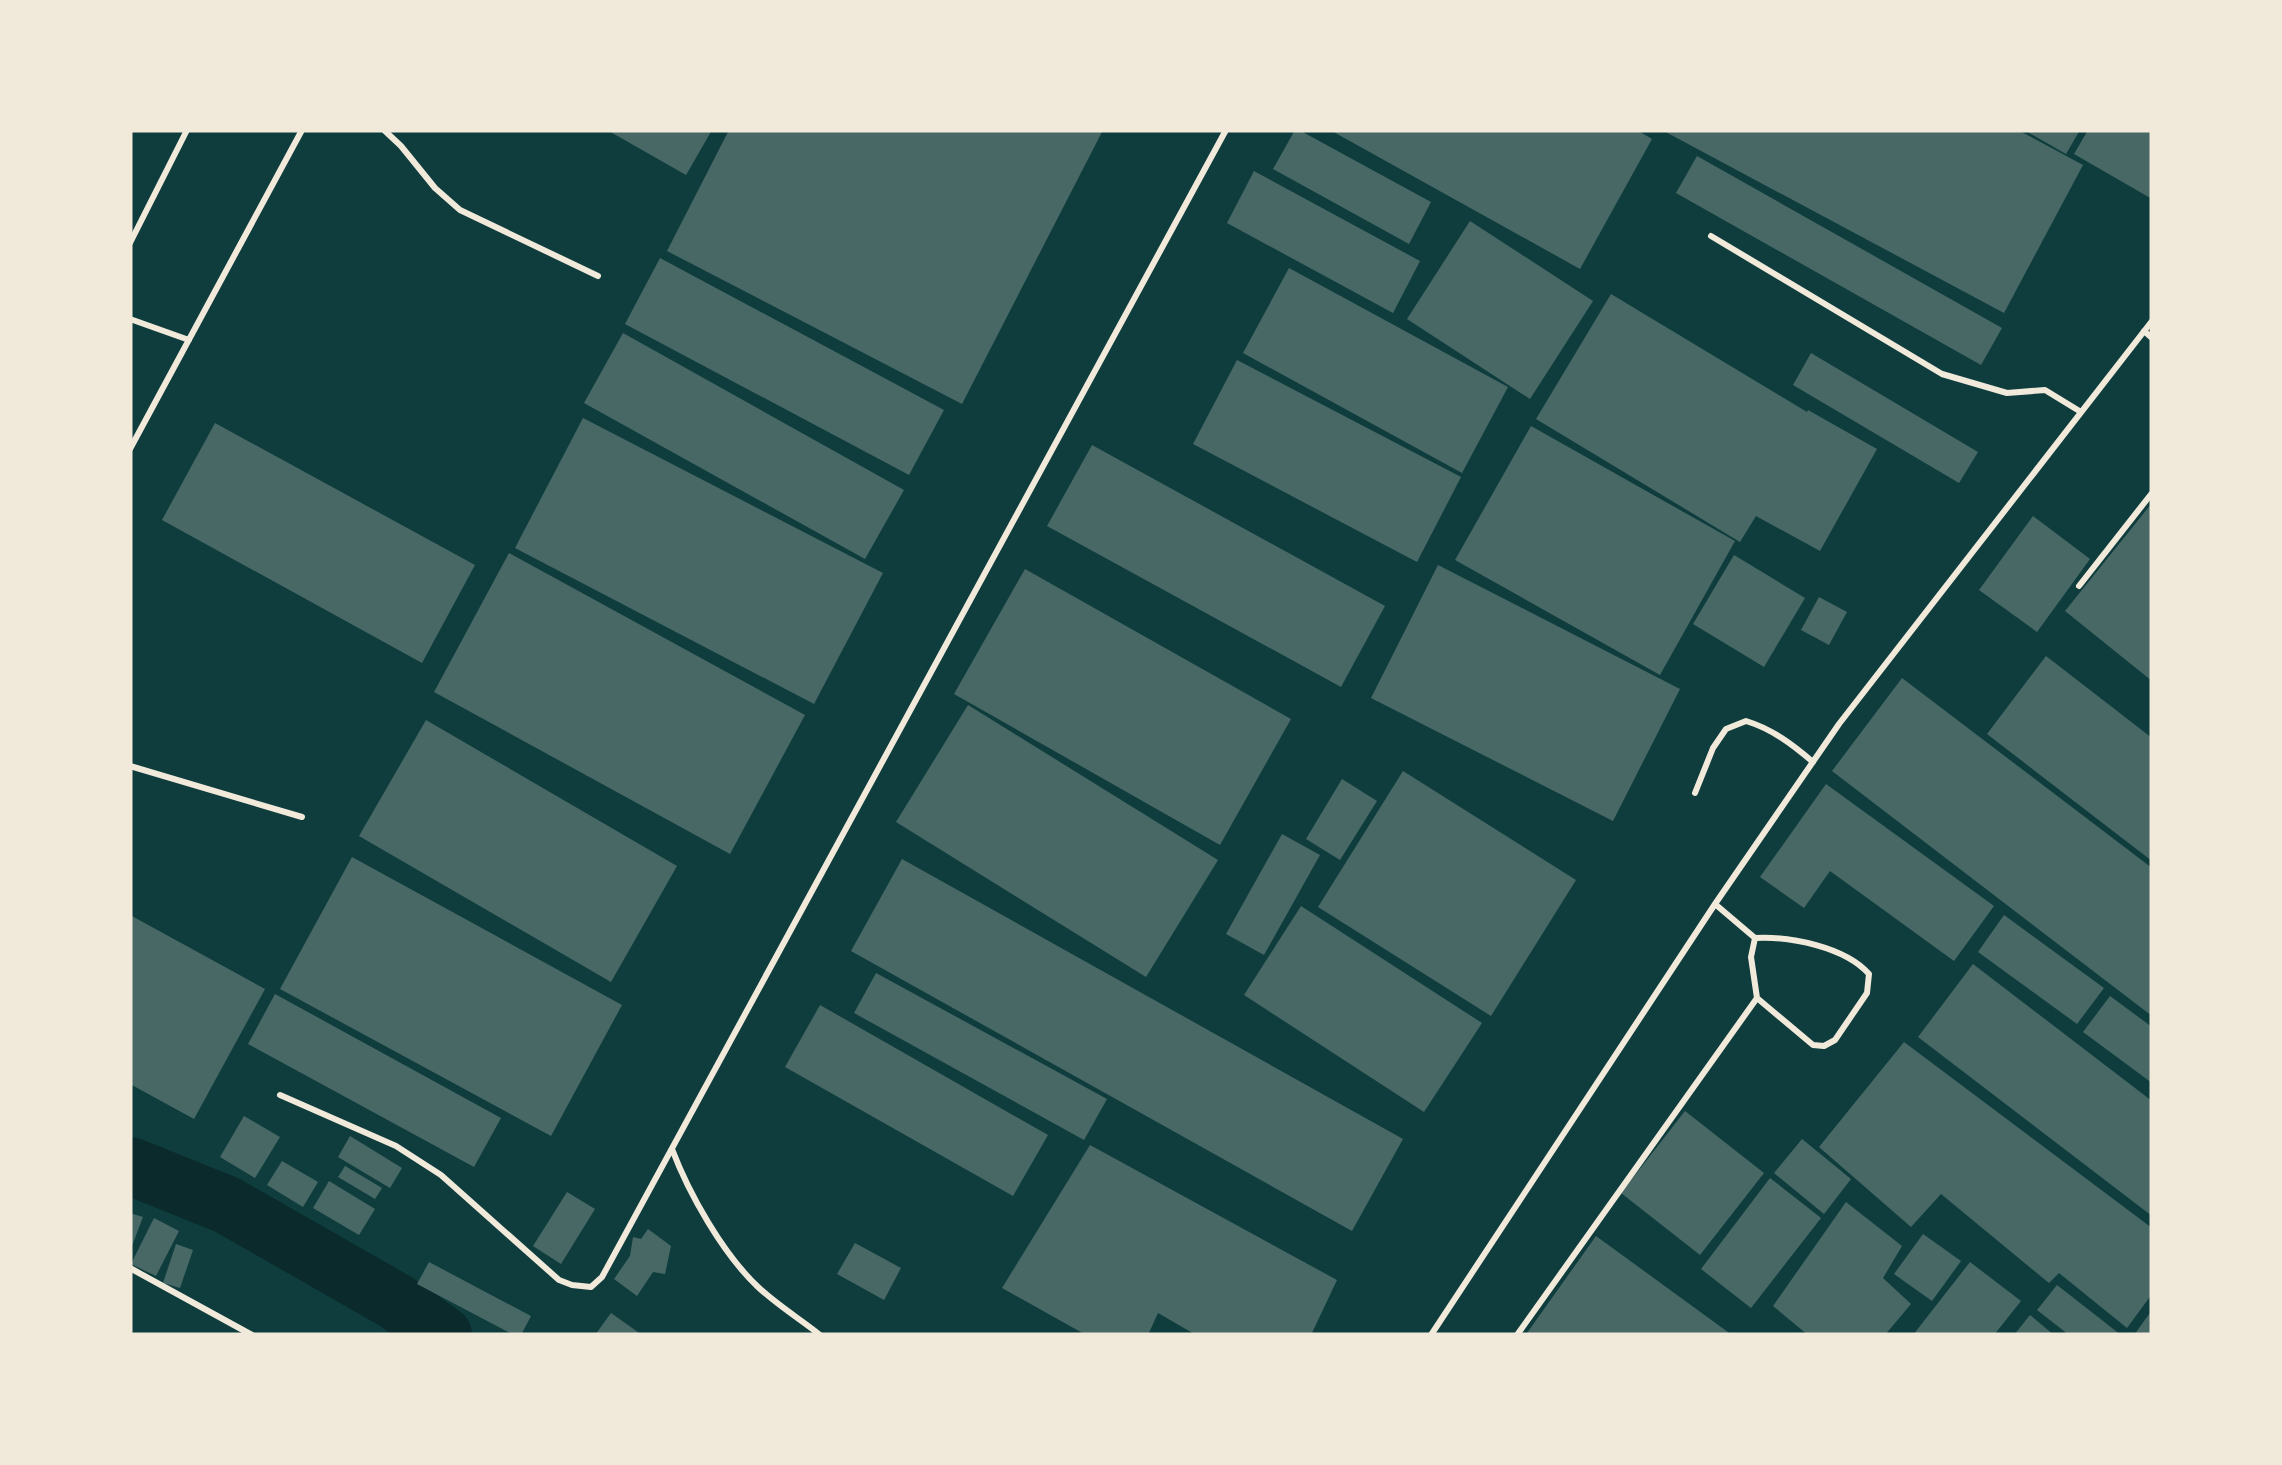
<svg xmlns="http://www.w3.org/2000/svg" width="2282" height="1465" font-family="'Noto Serif',serif">
  <rect width="100%" height="100%" fill="#0f3d3e"/>
  <g fill="none" stroke-linecap="round" stroke-linejoin="round">
    <path stroke="#0a2a2b" stroke-width="58" d="M130,1166L227,1205L395,1301L443,1335"/>
  </g>
  <path fill="#486865" d="M607,130H712L686,175Z
    M729,130H1103L962,404L667,251Z
    M1295,130H1299L1431,202L1409,244L1273,169Z
    M1330,130H1637L1652,139L1580,269Z
    M1662,130H2018L2083,165L2004,313Z
    M2024,130H2080L2066,154Z
    M2088,130H2152V199L2074,154Z
    M1697,156L2002,328L1981,365L1676,193Z
    M1254,171L1420,261L1393,313L1227,223Z
    M1470,221L1593,301L1530,399L1407,319Z
    M660,258L944,410L909,475L625,324Z
    M1289,268L1508,387L1462,473L1243,353Z
    M1611,294L1807,412L1808,410L1877,449L1820,551L1756,516L1740,542L1536,419Z
    M623,333L904,490L865,559L584,403Z
    M1811,353L1978,452L1959,483L1793,385Z
    M1237,360L1461,477L1417,562L1193,444Z
    M583,418L883,573L814,704L515,548Z
    M215,423L475,565L422,663L162,520Z
    M1531,426L1735,541L1660,675L1455,560Z
    M1092,445L1385,606L1341,687L1047,526Z
    M2152,503V681L2065,611Z
    M2033,516L2090,559L2037,632L1979,590Z
    M509,553L805,715L730,854L434,692Z
    M1734,555L1805,598L1764,667L1693,624Z
    M1438,565L1680,689L1613,821L1371,698Z
    M1025,569L1291,719L1220,845L954,694Z
    M1819,597L1847,612L1829,645L1801,630Z
    M2046,656L2152,738V861L1987,734Z
    M1902,678L2152,868V1016L1832,771Z
    M968,705L1218,860L1146,977L896,822Z
    M426,720L677,866L611,982L359,836Z
    M1403,771L1576,880L1491,1016L1318,907Z
    M1342,779L1377,801L1340,860L1306,839Z
    M1826,784L1994,906L1954,961L1830,871L1804,908L1760,877Z
    M1282,834L1320,855L1264,955L1226,934Z
    M352,857L622,1005L551,1136L280,989Z
    M902,859L1403,1139L1352,1231L851,951Z
    M1301,906L1482,1023L1424,1112L1244,995Z
    M130,915L265,989L194,1119L130,1084Z
    M2004,915L2104,988L2077,1024L1978,952Z
    M1973,964L2152,1101V1216L1918,1037Z
    M876,973L1107,1099L1084,1140L854,1013Z
    M275,994L501,1118L474,1167L248,1044Z
    M2110,996L2152,1027V1083L2083,1032Z
    M820,1005L1048,1135L1013,1196L785,1067Z
    M1904,1042L2152,1228V1294L2127,1328L2059,1273L2049,1283L1941,1194L1911,1227L1819,1147Z
    M1685,1111L1764,1173L1700,1255L1621,1193Z
    M244,1116L280,1137L255,1178L220,1157Z
    M350,1136L402,1168L390,1188L338,1157Z
    M1802,1139L1851,1179L1824,1214L1774,1173Z
    M1090,1145L1337,1280L1311,1335H1196L1158,1313L1148,1335H1086L1002,1288Z
    M282,1161L318,1182L303,1207L267,1185Z
    M345,1166L382,1188L375,1199L338,1177Z
    M1770,1178L1821,1218L1751,1308L1701,1269Z
    M329,1181L375,1209L359,1235L313,1208Z
    M567,1192L595,1209L561,1264L533,1246Z
    M1846,1202L1902,1246L1883,1278L1911,1304L1885,1335H1808L1773,1306Z
    M130,1213L143,1217L130,1251Z
    M154,1218L179,1231L156,1276L131,1264Z
    M648,1229L671,1246L665,1274L653,1272L637,1296L614,1279L630,1256L633,1237L641,1239Z
    M1923,1234L1961,1261L1932,1301L1894,1274Z
    M1596,1236L1732,1335H1530L1527,1333Z
    M855,1243L901,1268L884,1300L837,1274Z
    M176,1244L193,1250L180,1288L163,1283Z
    M429,1262L531,1316L521,1335H514L417,1284Z
    M1970,1262L2021,1301L1994,1335H1913Z
    M2057,1285L2121,1335H2069L2037,1310Z
    M2152,1310V1335H2134Z
    M611,1313L642,1335H595Z
    M2030,1315L2054,1335H2014Z"/>
  <g fill="none" stroke-linecap="round" stroke-linejoin="round">
    <path stroke="#f1e9da" stroke-width="6" d="M384,130L401,146L435,188L460,210L598,276
      M1711,236L1942,374L2007,393L2045,390L2081,412
      M130,243L187,130
      M130,319L189,340
      M2144,331L2152,338
      M130,449L302,130
      M2079,586L2152,493
      M130,766L302,817
      M1695,793L1713,748L1726,729L1746,721C1772,729 1792,744 1813,762
      M1715,904L1755,938C1790,936 1845,947 1869,974L1867,993L1835,1040L1824,1046L1813,1045L1757,998L1751,957L1755,938
      M280,1095L396,1146L441,1175L559,1280L572,1285L591,1287L602,1277L1226,130
      M672,1149C689,1194 723,1254 758,1287C777,1305 800,1319 820,1335
      M130,1268L252,1335
      M1431,1335L1715,904L1839,724L2152,321
      M1517,1335L1757,998"/>
  </g>
  <rect width="2282" height="1465" fill="none" stroke="#f1e9da" stroke-width="265"/>
</svg>
